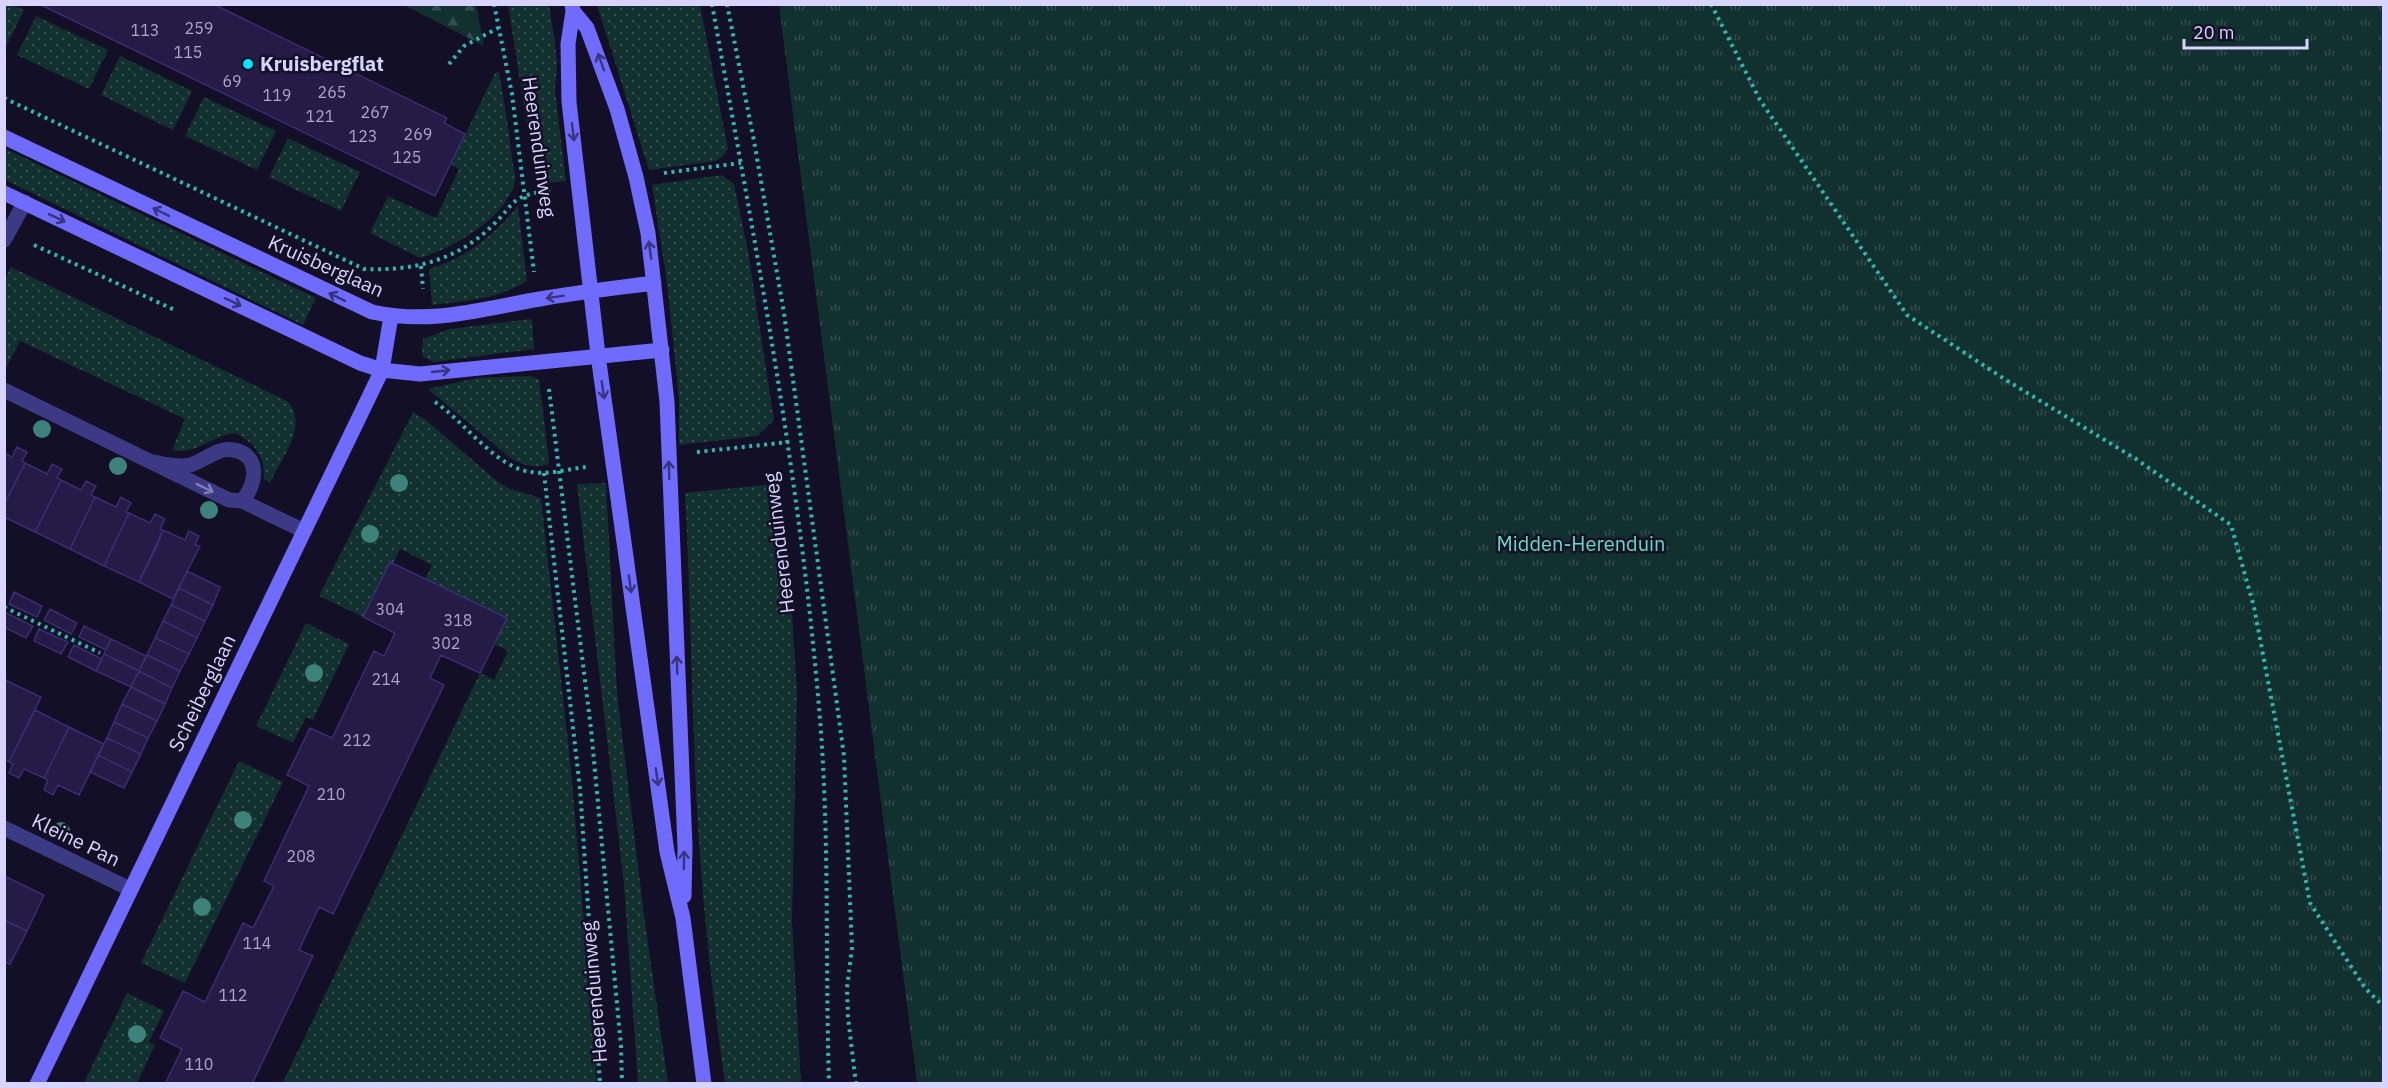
<svg xmlns="http://www.w3.org/2000/svg" width="2388" height="1088" font-family="'IBM Plex Sans',sans-serif">
  <defs>
    <pattern id="grass-dots" width="8" height="8" patternUnits="userSpaceOnUse" patternTransform="scale(1.5)"><rect width="8" height="8" fill="#12302f"/><path d="M2 2h.1M6 6h.1" fill="none" stroke="#344d4e" stroke-width="1.8" stroke-linecap="round"/></pattern>
    <pattern id="forest-firs" width="22" height="20" patternUnits="userSpaceOnUse" patternTransform="scale(1.5)"><rect width="22" height="20" fill="#12302f"/><path d="M5 1l3.5 6h-7zM16 11l3.5 6h-7z" fill="#344d4e"/></pattern>
    <pattern id="park-tufts" width="24" height="20" patternUnits="userSpaceOnUse" patternTransform="scale(1.5)"><rect width="24" height="20" fill="#12302f"/><path d="M3 7l-1-3M5 7V3M7 7l1-3M15 17l-1-3M17 17v-4M19 17l1-3" fill="none" stroke="#344d4e"/></pattern>
  </defs>
  <rect width="100%" height="100%" fill="#130f26"/>
  <path fill="url(#grass-dots)" d="M4,5H13L24,10L5,49Z
    M508,5H549L555,42L557,65L555,90L566,181L546,183L535,176Z
    M597,5H700L728,149L722,157L715,161L649,170Z
    M36,16L108,50L89,89L17,55Z
    M120,56L192,91L173,130L101,95Z
    M499,72C504,101 509,130 512,159C513,166 516,176 515,182C505,219 453,248 420,258L370,233L388,196L436,218L459,169L451,164L495,73Z
    M204,97L276,131L257,170L185,136Z
    M288,138L360,172L341,211L269,177Z
    M4,148L316,298L303,325L5,180Z
    M722,175L734,184L748,251L774,420L757,436L679,445V399L667,282L652,185Z
    M518,206L527,281C498,299 466,301 432,305L429,269C466,258 493,236 518,206Z
    M11,267L287,401C310,424 281,459 270,483L264,479C265,456 255,444 236,433C212,435 195,456 172,450L185,419L20,341L5,370V280Z
    M530,319L532,320L534,349L434,362L425,358L422,354L423,339L450,329Z
    M529,376L539,379L549,461L548,464C534,469 521,465 509,457L428,389L477,378Z
    M413,412L427,421L498,482L510,489L541,498L571,769L595,1053L596,1083L282,1084L480,673L494,680L508,651L494,644L425,579L432,565L400,549L393,563H390L363,617L319,596Z
    M606,483L617,693L644,915L668,1083H638L624,884L577,484Z
    M773,484L792,615L797,692L792,921L801,1083H725C710,978 699,873 695,766C691,675 690,584 685,493Z
    M306,623L349,644L313,720L306,717L293,743L256,726Z
    M239,761L283,782L185,983L141,963Z
    M127,993L164,1011L149,1042L155,1045L137,1083H84Z"/>
  <path fill="url(#forest-firs)" d="M404,5H476L484,46Z"/>
  <path fill="url(#park-tufts)" d="M779,5H2383V1083H917Z"/>
  <path fill="#241b47" stroke="#3b2d73" stroke-width="1.5" d="M39,4H213L447,118L444,123L465,134L435,196Z
    M17,447L27,452L22,461L25,463L4,505V453L12,457Z
    M25,463L47,474L52,464L62,469L57,478L61,480L35,532L4,517V505Z
    M61,480L81,490L86,481L96,486L91,495L95,497L70,549L35,532Z
    M95,497L116,507L121,497L131,503L126,512L129,513L104,566L70,549Z
    M129,513L150,523L155,514L165,519L160,529L163,530L157,546L139,582L104,566Z
    M163,530L185,540L189,531L199,536L195,545L200,546L173,599L139,582Z
    M390,562L507,618L480,673L441,655L430,678L444,685L333,914L319,907L299,950L313,956L252,1084H165L182,1049L160,1038L183,991L205,1002L243,923L253,928L274,886L264,881L309,786L287,775L310,728L332,738L374,651L384,656L395,633L363,617Z
    M187,571L220,587L213,605L179,588Z
    M179,588L213,605L205,621L171,605Z
    M14,592L42,606L37,617L9,604Z
    M171,605L205,621L197,638L163,621Z
    M50,609L77,623L71,634L44,620Z
    M4,612L33,626L26,638L4,627Z
    M163,621L197,638L189,654L155,638Z
    M84,626L111,639L106,650L79,637Z
    M39,629L68,642L61,654L34,641Z
    M155,638L189,654L180,671L147,655Z
    M111,639L146,656L139,671L104,654Z
    M74,645L102,659L96,671L68,657Z
    M104,654L139,671L131,687L96,671Z
    M147,655L180,671L172,688L139,671Z
    M139,671L172,688L165,704L131,687Z
    M5,680L41,697L9,762L4,759Z
    M131,687L165,704L157,721L122,704Z
    M122,704L157,721L148,738L114,722Z
    M35,710L69,727L44,778L24,769L19,778L9,773L13,764L9,762Z
    M114,722L148,738L141,754L107,738Z
    M69,727L104,744L79,795L58,785L53,795L44,790L48,780L44,778Z
    M107,738L141,754L132,772L98,755Z
    M98,755L132,772L124,788L90,772Z
    M4,876L44,895L27,931L4,920Z
    M4,920L27,931L10,964L4,962Z"/>
  <g fill="none" stroke-linecap="round" stroke-linejoin="round">
    <path stroke="#2fb8b0" stroke-width="4" stroke-dasharray="3 4.5" stroke-linecap="butt" d="M494,4L512,94L534,272
      M712,4C754,237 799,471 819,707C830,832 825,958 829,1084
      M727,4L754,141L784,313L844,756L852,948L847,988L848,1017L856,1084
      M1711,4L1760,100L1907,315L2006,380L2136,459L2231,525L2254,607L2310,903L2365,988L2384,1007
      M449,64L464,46L498,28
      M4,98L364,269C413,271 455,261 491,227C518,201 508,197 550,190
      M664,173L741,163
      M34,245L177,311
      M421,266L423,289
      M549,389L591,729L621,1046L622,1084
      M435,402C464,421 496,468 531,472C549,475 568,469 586,467
      M697,452L789,442
      M544,473L580,789L600,1084
      M4,607L100,653"/>
    <path stroke="#3d3a85" stroke-width="15" d="M4,240L25,202
      M4,390L229,500L242,501C257,485 261,454 233,450C218,447 204,461 190,465C178,468 164,464 153,462
      M242,501L304,531
      M4,828L130,889"/>
    <path stroke="#6f6bff" stroke-width="15" d="M572,4L573,11L568,44L569,102L598,355L667,852L683,918L704,1084
      M573,11L587,28L617,109L636,177L648,233L667,402L685,847L684,896
      M4,137L372,312C433,325 480,309 540,299C578,292 616,288 654,283
      M4,193L360,363L382,370L420,374L662,350
      M37,1084L382,370L391,316"/>
  </g>
  <g fill="#3d827b">
    <circle cx="42" cy="429" r="9"/>
    <circle cx="118" cy="466" r="9"/>
    <circle cx="399" cy="483" r="9"/>
    <circle cx="209" cy="510" r="9"/>
    <circle cx="370" cy="534" r="9"/>
    <circle cx="314" cy="673" r="9"/>
    <circle cx="243" cy="820" r="9"/>
    <circle cx="61" cy="831" r="9"/>
    <circle cx="202" cy="907" r="9"/>
    <circle cx="137" cy="1034" r="9"/>
  </g>
  <defs><path id="oneway-shaft" d="M-6 0H5M1.5-3L5.5 0L1.5 3" fill="none" stroke-width="1.6" stroke-linecap="round" stroke-linejoin="round" transform="scale(1.5)"/></defs>
  <g stroke="#38347d">
    <use href="#oneway-shaft" transform="translate(601 62) rotate(-110)"/>
    <use href="#oneway-shaft" transform="translate(573 132) rotate(83)"/>
    <use href="#oneway-shaft" transform="translate(161 212) rotate(-154)"/>
    <use href="#oneway-shaft" transform="translate(57 218) rotate(25)"/>
    <use href="#oneway-shaft" transform="translate(650 250) rotate(-98)"/>
    <use href="#oneway-shaft" transform="translate(337 297) rotate(-154)"/>
    <use href="#oneway-shaft" transform="translate(555 297) rotate(171)"/>
    <use href="#oneway-shaft" transform="translate(233 302) rotate(25)"/>
    <use href="#oneway-shaft" transform="translate(441 371) rotate(-6)"/>
    <use href="#oneway-shaft" transform="translate(603 390) rotate(81)"/>
    <use href="#oneway-shaft" transform="translate(669 470) rotate(-92)"/>
    <use href="#oneway-shaft" transform="translate(630 584) rotate(82)"/>
    <use href="#oneway-shaft" transform="translate(677 665) rotate(-92)"/>
    <use href="#oneway-shaft" transform="translate(657 777) rotate(82)"/>
    <use href="#oneway-shaft" transform="translate(684 860) rotate(-89)"/>
  </g>
  <use stroke="#837fbc" href="#oneway-shaft" transform="translate(205 488) rotate(26)"/>
  <circle fill="#00e5ff" stroke="#130f26" stroke-width="2" cx="248" cy="64" r="6"/>
  <g text-anchor="middle" stroke-width="5" stroke-linejoin="round" paint-order="stroke">
    <g font-size="16" fill="#aca6d1">
      <text x="199" y="34">259</text>
      <text x="145" y="36">113</text>
      <text x="188" y="58">115</text>
      <text x="232" y="87">69</text>
      <text x="332" y="98">265</text>
      <text x="277" y="101">119</text>
      <text x="375" y="118">267</text>
      <text x="320" y="122">121</text>
      <text x="418" y="140">269</text>
      <text x="363" y="142">123</text>
      <text x="407" y="163">125</text>
      <text x="390" y="615">304</text>
      <text x="458" y="626">318</text>
      <text x="446" y="649">302</text>
      <text x="386" y="685">214</text>
      <text x="357" y="746">212</text>
      <text x="331" y="800">210</text>
      <text x="301" y="862">208</text>
      <text x="257" y="949">114</text>
      <text x="233" y="1001">112</text>
      <text x="199" y="1070">110</text>
    </g>
    <g font-size="20" font-weight="bold" fill="#d9d4ff" stroke="#130f26" text-anchor="start">
      <text x="260" y="71">Kruisbergflat</text>
    </g>
    <g font-size="20" fill="#d9d4ff" stroke="#130f26">
      <text transform="translate(539 147) rotate(82)" y="7">Heerenduinweg</text>
      <text transform="translate(326 266) rotate(24)" y="7">Kruisberglaan</text>
      <text transform="translate(779 543) rotate(-97)" y="7">Heerenduinweg</text>
      <text transform="translate(202 693) rotate(-64)" y="7">Scheiberglaan</text>
      <text transform="translate(76 840) rotate(26)" y="7">Kleine Pan</text>
      <text transform="translate(594 992) rotate(-95)" y="7">Heerenduinweg</text>
    </g>
    <g font-size="20" fill="#5fe0c0" stroke="#130f26">
      <text x="1581" y="551">Midden-Herenduin</text>
    </g>
  </g>
  <rect width="2388" height="1088" fill="none" stroke="#d9d4ff" stroke-width="12"/>
  <path d="M2184 39v9h123v-9" fill="none" stroke="#d9d4ff" stroke-width="3"/>
  <text x="2193" y="39" font-size="18" fill="#d9d4ff" stroke="#130f26" stroke-width="4.5" paint-order="stroke">20 m</text>
</svg>
